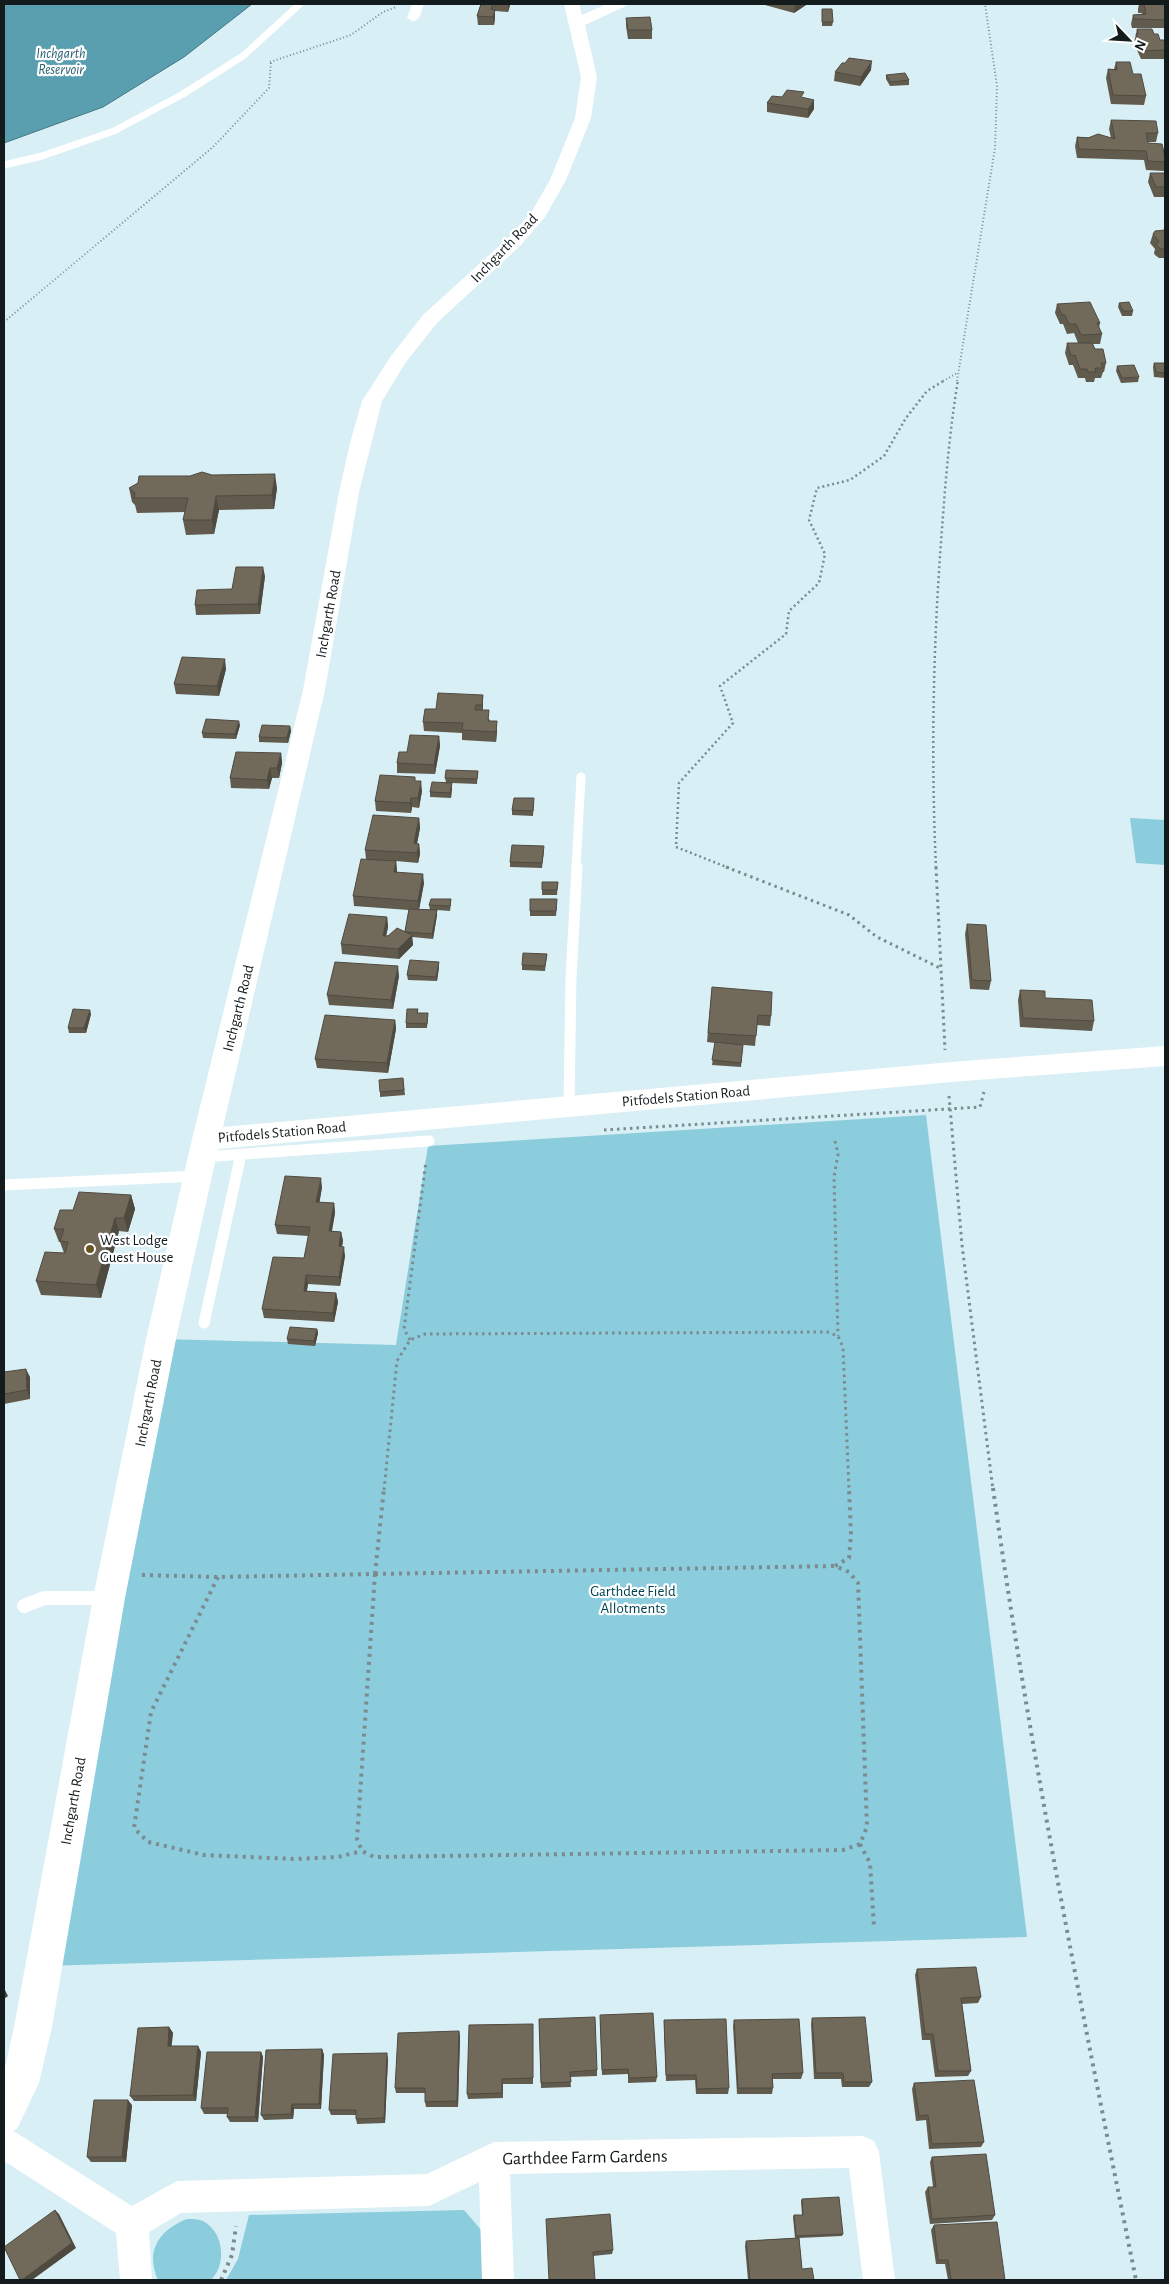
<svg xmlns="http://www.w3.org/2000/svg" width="1169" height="2284" font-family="'Alegreya Sans',sans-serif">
  <rect width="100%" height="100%" fill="#d8eff5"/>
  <path fill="#8bccdd" d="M1130,818L1165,820V865L1136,863Z
    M926,1115L1027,1937L44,1966L161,1339L396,1345L428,1146Z
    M464,2210L482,2231L483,2280H226L238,2259L249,2215Z
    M187,2219C192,2219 198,2219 203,2221C224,2232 227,2264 211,2280H158C145,2251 159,2230 187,2219Z"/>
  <path fill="#599fb0" stroke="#447784" d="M4,4H252L184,57L103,107L4,143Z"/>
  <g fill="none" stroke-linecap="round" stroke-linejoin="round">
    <path stroke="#7b8b90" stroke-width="2" stroke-dasharray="1 2.5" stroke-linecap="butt" d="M270,62L351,35L383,12L396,7
      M4,322L213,147L269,88L271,62
      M943,381L957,373
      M957,381L995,148L997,86L985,4"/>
    <path stroke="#7b8b90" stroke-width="2.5" stroke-dasharray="2 3" stroke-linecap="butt" d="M729,868L676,847L679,783L733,723L720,686L786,634L789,611L819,583L825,554L809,520L817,488L850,480L884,456L906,418L927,391L945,380
      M936,868C931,759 933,651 941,542C945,488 949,434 958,380"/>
    <path stroke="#7b8b90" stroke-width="3" stroke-dasharray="2.5 4" stroke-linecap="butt" d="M726,867L849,915L877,937L940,968
      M936,867L945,1050
      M949,1096L962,1245L993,1490
      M604,1130L980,1107L984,1092
      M835,1141L838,1154L834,1177L838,1336
      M410,1340L404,1329L426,1161
      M384,1490L397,1361L410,1340L425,1334L827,1332L838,1336L843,1347L849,1490"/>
    <path stroke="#7b8b90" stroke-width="4" stroke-dasharray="3 5" stroke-linecap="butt" d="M993,1488C1030,1754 1083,2017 1136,2280
      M835,1566L849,1558L851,1535L849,1488
      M375,1574L357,1839L362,1851L374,1857L843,1850L860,1844L867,1827L858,1583L849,1572L835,1566
      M375,1574L384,1488
      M375,1574L835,1566
      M142,1575L218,1577L375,1574
      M218,1577L151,1712L134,1828L148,1842L204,1855L295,1859L338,1857L362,1851
      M860,1844L870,1863L874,1927
      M221,2280L232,2255L236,2226"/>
    <path stroke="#fff" stroke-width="7" d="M4,165L42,156L114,131L183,94L243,56L300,4"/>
    <path stroke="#fff" stroke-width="9" d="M576,868L581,777"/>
    <path stroke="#fff" stroke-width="11" d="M569,1106L571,978L577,867
      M202,1157L429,1141
      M4,1185L198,1176
      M204,1323L241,1154"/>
    <path stroke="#fff" stroke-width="14" d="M24,1606L44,1598H107"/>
    <path fill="#fff" fill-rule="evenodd" d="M412,4H424L419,18L413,22L407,18Z
      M4,2127L15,2132L132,2206L177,2181L427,2174L494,2142L863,2136L874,2141L879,2152L895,2280H863L849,2168L510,2174L514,2280H482L479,2182L429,2206L181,2213L149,2232L152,2280H120L116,2233L4,2161Z"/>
    <path fill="#fff" fill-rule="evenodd" d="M564,4H579L582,15L607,4H627L624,7L585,25L597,77L591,118L566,180L545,217L521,245L437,323L406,362L382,401L359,492L325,690L223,1127L963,1061L1165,1046V1066L963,1081L218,1149L176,1339L125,1598L52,2027L39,2083L17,2129L4,2135V2072L14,2027L93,1598L146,1339L192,1139L303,690L339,492L350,443L362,401L391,356L423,315L509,237L532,211L550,180L575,118L581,77Z"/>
  </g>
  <path fill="#615b4e" d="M481,4H510V6L508,12L495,11V18L494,25H478L477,16Z
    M765,4H806V5L794,13L765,5Z
    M1139,4H1165V28H1132L1131,24L1133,15L1142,14V13H1138V9Z
    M822,9L833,22L832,26H822Z
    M626,18L652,30V39H628L626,26Z
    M1137,29L1154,34L1160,40L1165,43V58L1164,59H1141L1134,43Z
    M1116,62L1133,74L1146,96L1144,105L1111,104L1106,78L1108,69H1114Z
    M871,70L860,86L834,81L835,72Z
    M886,75L909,80V85L890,86L886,79Z
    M782,97L814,109L808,118L767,112V103Z
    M1111,120L1158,133L1156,142H1147L1148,143L1165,162L1164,171L1146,170L1144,160L1077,158L1075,146L1077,137L1111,138L1109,129Z
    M1150,173H1165V197H1154L1148,182Z
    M1165,230V259V258H1159L1155,255L1154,253L1155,249L1150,243L1153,234Z
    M1119,303L1133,311L1132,316H1122L1118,307Z
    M1057,304L1100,323L1099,328L1102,334L1100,344H1093L1095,349L1106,363L1104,372H1103L1101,378H1095L1094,382H1086L1085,378H1078L1073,365H1069L1065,353L1067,343H1078L1074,333L1067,334L1063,324H1060L1055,313Z
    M1154,363H1165V378L1154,377L1153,367Z
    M1117,366L1139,377L1138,382L1121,383L1116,371Z
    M129,488H277L274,509L219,510L214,534L186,535L183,520L185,512L137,513L135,505L132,502Z
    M265,576L260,614L196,615L195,605Z
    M226,669L219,696L176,694L174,684Z
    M483,695V710L497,731L496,742L462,740V733L424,731L423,722L436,709Z
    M240,725L236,739L203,738L202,733Z
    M290,726L291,731L288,743L259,742V737Z
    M439,736L440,746L435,774L397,773V763L407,752Z
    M281,753L282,763L279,778H272L269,789L231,788L230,778Z
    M478,771L477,784L452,783V787L451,798L430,797V792L446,782L445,778Z
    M416,781L422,791L419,808L412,807L411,813L376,811L375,801Z
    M534,803L533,816L512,815V810Z
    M419,818L420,828L417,844H419L420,854L418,863L396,861L397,872L424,883L419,909L430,910L429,905L451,899V904L450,911L437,910V915L433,939L412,937L413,945L399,959L342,954L341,944L387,917L388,927L386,936L405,931L409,910L354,906L353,896L366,859L365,850Z
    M544,851L542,868L510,867V862Z
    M542,882H558L557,895H542Z
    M557,904L556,916H530V911Z
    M967,924L991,981L989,990L970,989L965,934Z
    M547,954L545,971L522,970V965Z
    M439,967L437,981L408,980L407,975Z
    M399,976L393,1009L329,1005L327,995Z
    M712,987L771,1016L770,1026L757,1025L755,1046L733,1044L743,1045L741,1067L712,1065L715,1043L707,1042Z
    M1020,990L1045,998L1094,1021L1092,1031L1020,1027L1018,1000Z
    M418,1009V1013L428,1018L427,1028H406V1023Z
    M91,1014L86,1033H69L68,1028Z
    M395,1020L396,1029L388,1073L317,1068L315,1059Z
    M403,1078L405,1095L380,1097V1092Z
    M322,1187L319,1203H334L335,1213L332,1231L341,1232L343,1241L342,1247L345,1256L340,1286L308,1284L307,1291L336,1293L338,1302L334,1322L264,1318L262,1309L304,1258L309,1236L277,1234L275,1225Z
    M131,1195L135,1209L128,1232L119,1231L101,1298L41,1295L36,1281L64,1253L60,1242H59L54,1229L73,1210Z
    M317,1329L318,1333L315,1346L288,1344L287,1339Z
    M4,1372L30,1377V1399L4,1404Z
    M917,1969L981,1997L978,2003L962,2004L971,2071L968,2076L935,2077L930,2040H922L915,1975Z
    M812,2018L872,2082L869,2087H842L841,2079H814L811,2024Z
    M539,2019L597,2070V2076L570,2077L571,2087L541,2088Z
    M664,2020L729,2088L728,2094H696L695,2080L666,2081L664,2026Z
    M734,2020L803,2073L801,2079H773V2088L772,2094H737L733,2026Z
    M600,2021L657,2077L656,2082L628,2083V2074L602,2075Z
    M169,2027L173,2033L171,2046H198L201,2052L196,2101H134L130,2096Z
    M533,2030V2084H503V2098L468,2099L467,2094Z
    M459,2031L460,2037L458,2107H426L425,2102V2093H396L395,2088Z
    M322,2049L324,2055L321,2109H294L293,2119L264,2120L261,2115Z
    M261,2052L263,2057L258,2122H230L227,2117L228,2114H204L201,2108Z
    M388,2058L385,2123L357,2124L356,2119V2115H331L329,2110Z
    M914,2083L984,2142L981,2147L929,2149L926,2120L916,2121L912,2089Z
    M132,2105L126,2162H91L87,2157Z
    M932,2157L995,2215L992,2220L930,2224L925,2192L928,2187H933L930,2162Z
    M802,2199L843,2234L842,2236L799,2238L802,2269L814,2280H748L745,2246L746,2241L795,2238L793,2217L794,2215H802L801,2201Z
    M546,2219L613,2250L612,2254L593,2256Z
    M934,2225L1005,2280H948L945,2264H936L931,2230Z"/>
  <path fill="#4f4a40" d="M508,4H510L508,12Z
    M796,4H806V5L794,13L795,5Z
    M495,10V18L494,25L493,17Z
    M872,61L871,70L860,86L861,77Z
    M814,100V109L808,118V109Z
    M275,474L277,488L274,509L272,495Z
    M216,496L219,510L214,534L212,520Z
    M263,567L265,576L260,614L258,604Z
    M225,659L226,669L219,696L217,686Z
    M483,695V705L482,715V705Z
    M239,721L240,725L236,739L235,734Z
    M497,721V731L496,742V732Z
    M290,726L291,731L288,743L287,738Z
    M439,736L440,746L435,774L434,765Z
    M281,753L282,763L279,778L277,768Z
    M270,768L272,778L269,789L267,780Z
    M421,781L422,791L419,808L418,798Z
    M452,783V787L451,798L450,793Z
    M411,798L412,807L411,813L410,803Z
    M419,818L420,828L415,853L414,843Z
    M419,844L420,854L418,863L417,853Z
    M396,861L397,871L395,881L394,872Z
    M423,874L424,883L419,910L418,901Z
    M437,910V915L433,939L432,934Z
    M387,917L388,927L384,946L383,936Z
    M412,935L413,945L399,959L398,949Z
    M439,962V967L437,981L436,977Z
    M398,966L399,976L393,1009L391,1000Z
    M90,1010L91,1014L86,1033L84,1028Z
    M395,1020L396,1029L388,1073L387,1063Z
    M321,1178L322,1187L318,1212L316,1202Z
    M131,1195L135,1209L128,1232L124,1218Z
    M334,1203L335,1213L330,1240L329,1231Z
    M115,1218L119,1231L101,1298L96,1285Z
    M341,1232L343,1241L340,1255L339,1246Z
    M344,1247L345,1256L340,1286L339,1277Z
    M306,1275L308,1284L305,1300L304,1291Z
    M336,1293L338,1302L334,1322L333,1313Z
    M317,1329L318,1333L315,1346L314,1341Z
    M26,1369L30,1377V1399L27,1390Z
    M4,1988L8,1996L4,1999Z
    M169,2027L173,2033L171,2052L168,2046Z
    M459,2031L460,2037L458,2107L457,2101Z
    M198,2046L201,2052L196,2101L193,2095Z
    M322,2049L324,2055L321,2109L319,2104Z
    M261,2052L263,2057L258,2122L255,2117Z
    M387,2053L388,2058L385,2123L384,2118Z
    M128,2100L132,2105L126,2162L122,2157Z
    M292,2104L294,2109L293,2119L291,2114Z
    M55,2210L59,2214L76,2248L32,2280H22Z"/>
  <path fill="#716a5b" stroke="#4f4a40" d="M481,4H493L491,9L495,10L493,17L477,16Z
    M1140,4H1165V20L1134,19L1133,15L1146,14L1144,4Z
    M822,9H832L833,22H822Z
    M650,17L652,30H628L626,18Z
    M1137,29H1152L1154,34H1158L1160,40H1164L1165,43V50L1142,51L1136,34H1138Z
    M849,58L872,61L861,77L835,72L842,63H845Z
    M1116,62H1130L1133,74H1141L1146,96L1113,95L1108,69L1117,70Z
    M905,73L909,80L891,82L886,75Z
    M787,90L804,92L801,97L814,100L808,109L767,103L772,96L782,97Z
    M1111,120L1156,121L1158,133H1146L1148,143L1162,144L1165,157V162L1148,161L1146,151L1079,149L1077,137L1088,138L1098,134L1115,139Z
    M1150,173H1165V187H1156Z
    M1165,230V249H1161L1157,246L1156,244L1159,242L1153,234L1155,231Z
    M1090,302L1100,323H1097L1102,334L1081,335L1076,324H1069L1065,315H1062L1057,304Z
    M1129,302L1133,311H1123L1119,303Z
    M1067,343H1092L1095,349H1103L1106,363H1101L1103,368H1095L1096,372H1088L1087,369H1080L1075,355L1071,356Z
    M1154,363H1165V373L1156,372Z
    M1134,365L1139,377L1122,378L1117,366Z
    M202,472L212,475L275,474L272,495L216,496L212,520H183L188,498H134L135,493L129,488L138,483L139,476H190Z
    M236,567H263L258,604L195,605L197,590L232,589Z
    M182,657L225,659L217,686L174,684Z
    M438,693L483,695L482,705H476L475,710H489L488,721H497L496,732L462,730L463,723L423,722L425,709H436Z
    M206,719L239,721L235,734L202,733Z
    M262,725L290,726L287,738L259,737Z
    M410,735L439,736L434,765L397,763L399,752H407Z
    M236,752L281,753L277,768H270L267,780L230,778Z
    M446,770L478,771L477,779L445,778Z
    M380,775L415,777V781H421L418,798H411L410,803L375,801Z
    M432,782L452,783L450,793L430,792Z
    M514,798H534L533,811L512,810Z
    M373,815L419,818L414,843L419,844L417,853L365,850Z
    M512,845L544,846L542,863L510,862Z
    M361,859L396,861L394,872L423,874L418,901L353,896Z
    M542,882H558L557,890H542Z
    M431,899H451L450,906L429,905Z
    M530,899H557L556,911H530Z
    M409,909L437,910L432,934L407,932L405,931Z
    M349,914L387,917L383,936H388L397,928L412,935L398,949L341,944Z
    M967,924L986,925L991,981L972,980Z
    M523,953L547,954L545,966L522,965Z
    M410,960L439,962L436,977L407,975Z
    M335,962L398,966L391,1000L327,995Z
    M712,987L772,992L771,1016L758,1015L756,1036L708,1033Z
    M1020,990L1045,991V998L1092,1000L1094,1021L1023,1018Z
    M73,1009L90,1010L84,1028H68Z
    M407,1009H418L417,1013H428L427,1024L406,1023Z
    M325,1015L395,1020L387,1063L315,1059Z
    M715,1042L743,1045L741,1063L712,1060Z
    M403,1078L404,1090L380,1092L379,1080Z
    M285,1176L321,1178L316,1202L334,1203L329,1231L341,1232L339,1246L344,1247L339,1277L306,1275L304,1291L336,1293L333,1313L262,1309L273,1257L304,1258L310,1227L275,1225Z
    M79,1192L131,1195L124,1218H115L96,1285L36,1281L45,1252L65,1253L68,1242L60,1241L64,1229H54L60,1210H73Z
    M290,1327L317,1329L314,1341L287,1339Z
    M26,1369L27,1390L4,1394V1372Z
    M976,1967L981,1997L961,1998L971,2071H938L933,2034H925L917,1969Z
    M653,2013L657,2077L629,2078L628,2069L602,2070L600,2015Z
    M595,2017L597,2070L570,2072L571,2082L541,2083L539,2019Z
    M865,2017L872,2082H844L843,2073H816L812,2018Z
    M726,2019L729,2088L697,2089L696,2075H666L664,2020Z
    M799,2019L803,2073L772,2074L773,2088H738L734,2020Z
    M533,2024V2078L502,2079V2093L467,2094L469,2025Z
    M169,2027L168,2046H198L193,2095L130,2096L138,2028Z
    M459,2031L457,2101L425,2102V2088H395L398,2033Z
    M322,2049L319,2104H292L291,2114L261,2115L266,2050Z
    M207,2052H261L255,2117H227L228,2108H201Z
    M387,2053L384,2118L356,2119V2110H329L333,2054Z
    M974,2080L984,2142L932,2144L928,2115L919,2116L914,2083Z
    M94,2100H128L122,2157H87Z
    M986,2154L995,2215L932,2219L928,2187H936L932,2157Z
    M839,2197L843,2234L796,2236L794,2215H803L802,2199Z
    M55,2210L72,2243L22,2280H20L4,2247Z
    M610,2214L613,2250L593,2252L595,2280H549L546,2219Z
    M997,2222L1005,2280H951L948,2260H938L934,2225Z
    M799,2238L802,2269L812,2268L814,2280H750L746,2241Z"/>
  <circle fill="#695523" stroke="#fff" stroke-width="2" cx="90" cy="1249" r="5"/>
  <g text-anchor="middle" stroke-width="4.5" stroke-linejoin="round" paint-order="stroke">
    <g font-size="14" font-style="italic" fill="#255e6c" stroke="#fff">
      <text x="61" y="58">Inchgarth<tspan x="61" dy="16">Reservoir</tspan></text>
    </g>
    <g font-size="15" fill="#131b1d" stroke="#fff">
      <text transform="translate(504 248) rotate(-46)" y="5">Inchgarth Road</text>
      <text transform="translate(328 614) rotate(-80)" y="5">Inchgarth Road</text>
      <text transform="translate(238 1008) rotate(-76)" y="5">Inchgarth Road</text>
      <text transform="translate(686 1096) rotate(-5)" y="5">Pitfodels Station Road</text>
      <text transform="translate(282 1132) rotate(-5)" y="5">Pitfodels Station Road</text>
      <text transform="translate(148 1403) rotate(-79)" y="5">Inchgarth Road</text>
      <text transform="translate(73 1801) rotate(-80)" y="5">Inchgarth Road</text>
    </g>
    <g font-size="15" fill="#131b1d" stroke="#fff" text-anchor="start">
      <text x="100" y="1245">West Lodge<tspan x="100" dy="17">Guest House</tspan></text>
    </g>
    <g font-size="15" fill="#004350" stroke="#fff">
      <text x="633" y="1596">Garthdee Field<tspan x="633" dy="17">Allotments</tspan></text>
    </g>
    <g font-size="18" fill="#131b1d" stroke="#fff">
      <text transform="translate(585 2157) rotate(-1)" y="6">Garthdee Farm Gardens</text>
    </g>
  </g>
  <rect width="1169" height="2284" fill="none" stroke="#131b1d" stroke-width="10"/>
  <g transform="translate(1129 40) rotate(115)" stroke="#ffffff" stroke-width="4" paint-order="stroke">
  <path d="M0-4L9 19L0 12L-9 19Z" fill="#131b1d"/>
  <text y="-8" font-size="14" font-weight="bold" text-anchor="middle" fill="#131b1d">N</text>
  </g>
</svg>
